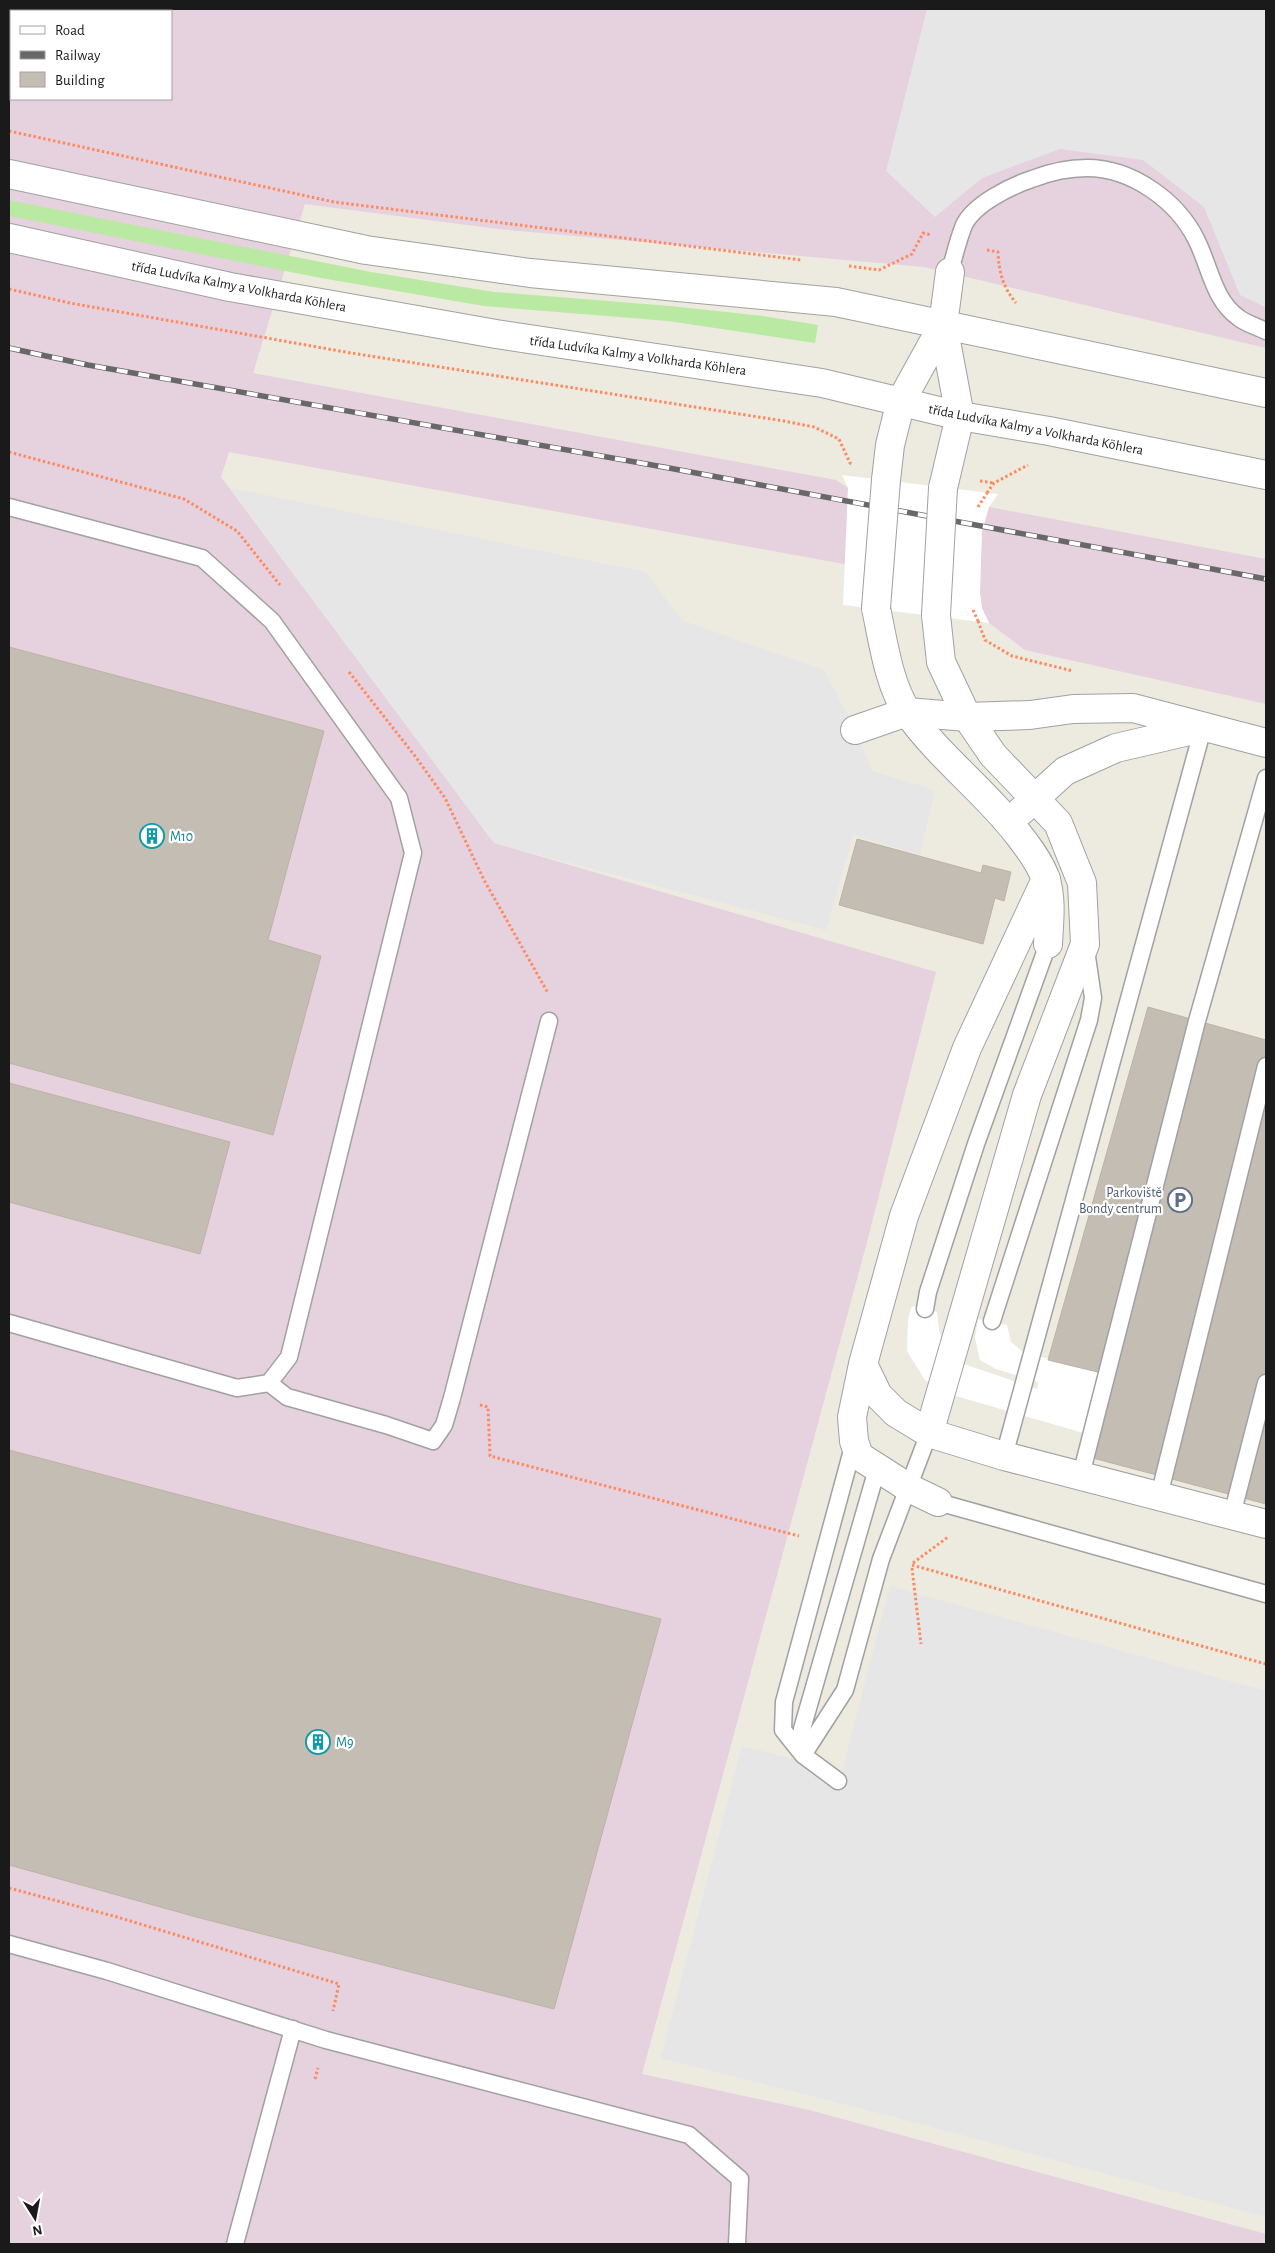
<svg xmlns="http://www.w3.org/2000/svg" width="1275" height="2253" font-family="'Alegreya Sans',sans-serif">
  <rect width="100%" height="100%" fill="#edeadf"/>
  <path fill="#e6d1df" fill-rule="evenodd" d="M9,9H1266V348L924,267L498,229L305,204L253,373L836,480L848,488L989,507L1266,559V704L1025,650L989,623L844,564L229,452L221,477L494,843L936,972L867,1242L642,2074L809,2110L1266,2234V2244H9ZM11,11H171V99H11Z"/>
  <path fill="#bae9a3" d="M9,200L371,272L494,292L670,306L763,316L818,325L815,343L668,321L484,306L321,278L9,216Z"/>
  <path fill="#e6e6e6" d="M927,9H1266L1265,307L1240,295L1204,207L1143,160L1060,149L982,178L935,217L886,171Z
    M230,488L646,572L681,620L824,670L855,730L872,771L935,790L920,855L853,835L826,930L494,843Z
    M890,1586L1266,1691V2217L898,2118L661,2058L742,1746L842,1771Z"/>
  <path fill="#fff" d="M842,475L998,494L989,507L982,531L980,593L982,608L989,623L843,605L848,488Z
    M912,1306L937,1312L939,1331L948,1353L961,1363L1037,1389L1038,1382L996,1369L980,1360L975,1338L978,1319L1007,1325L1011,1342L1023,1352L1110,1375L1094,1436L949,1394L925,1380L907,1351L908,1319Z"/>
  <path fill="#c4bdb3" stroke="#beb3a2" d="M9,647L324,731L268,940L321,956L273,1135L9,1063Z
    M857,839L981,873L983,865L1011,872L1004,901L995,898L983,944L839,905Z
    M1148,1007L1266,1040V1504L1089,1457L1110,1375L1048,1360Z
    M9,1083L230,1142L200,1254L9,1202Z
    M9,1450L518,1584L661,1619L554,2009L200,1918L9,1865Z"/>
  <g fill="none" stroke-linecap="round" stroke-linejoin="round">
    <defs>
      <path id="service" d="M950,272C954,256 958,240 964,225C974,204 1011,186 1032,179C1050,172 1068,168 1087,168C1132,168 1177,201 1196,239C1210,266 1213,300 1239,318C1247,324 1258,327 1266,331
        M9,507L202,558L272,621L399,798L413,853L289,1357L269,1383L237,1388L9,1323
        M925,1309L928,1292L976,1144L1048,944
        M992,1321L1089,1020L1093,998L1086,950
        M269,1383L287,1397L386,1425L433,1441L444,1425L452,1398L549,1021
        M854,1443L784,1702L783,1730L803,1755L845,1690L881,1559L929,1433
        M1004,1456L1203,728
        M1081,1475L1197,1021L1266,778
        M1159,1496L1266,1066
        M938,1502L1266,1594
        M1232,1515L1266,1383
        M838,1781L803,1755L802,1729L877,1469
        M9,1944L107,1971L326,2040L689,2135L740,2179L737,2244
        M235,2244L293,2029"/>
      <path id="minor" d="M886,480L890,445L901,401L943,325
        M943,488L960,416L943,325L950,272
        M876,608C883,641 889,686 908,713C940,758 985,791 1018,834C1029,848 1041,864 1046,880C1052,901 1049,923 1048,944
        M855,730L907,712L967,717L1030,715L1073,709L1133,708L1266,743
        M1020,812L1065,771L1116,748L1202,728
        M863,1364L878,1395L896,1413L929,1433L1004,1456L1266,1524
        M929,1433L1027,1095L1085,944L1082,883L1058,823L993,755L967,717L941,662L936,615
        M938,1502L909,1488L859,1456L854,1441L852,1417L863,1364L904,1216L967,1048L1046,879"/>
      <path id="tertiary" d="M9,174L366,250L530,273L836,302L1266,393
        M9,238L230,287L496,334L822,383L960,416L1049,431L1266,475"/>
    </defs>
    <use href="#service" stroke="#a1a1a1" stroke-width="19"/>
    <use href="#minor" stroke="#a1a1a1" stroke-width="30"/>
    <use href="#tertiary" stroke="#a1a1a1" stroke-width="30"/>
    <path stroke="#fc8b61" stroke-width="3" stroke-dasharray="2.5 2.5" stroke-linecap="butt" d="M9,131L334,202L801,260
      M987,250L998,252C999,273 1003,287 1016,303
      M849,266L879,270L912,254L923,233L931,235
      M9,289L70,303L351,353L784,421L814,427L839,439L850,463L853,464
      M9,452L184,499L237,531L280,585
      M980,481L994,483
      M987,493L994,483L1028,465
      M978,621L985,640L1012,656L1073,671
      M349,672L415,756L445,798L484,880L548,993
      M480,1405L488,1407L490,1456L799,1536
      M913,1563L948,1537
      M912,1565L1266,1664
      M912,1568L921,1644
      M9,1888L117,1917L339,1984L333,2011
      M315,2079L318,2068"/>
    <use href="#service" stroke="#fff" stroke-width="16"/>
    <use href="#minor" stroke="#fff" stroke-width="28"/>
    <use href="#tertiary" stroke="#fff" stroke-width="28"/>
    <defs>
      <path id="rail" d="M9,348L88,365L669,468L1266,579"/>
    </defs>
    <use href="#rail" stroke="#686868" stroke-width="5.5"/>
    <use href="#rail" stroke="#fff" stroke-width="4" stroke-dasharray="11" stroke-linecap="butt"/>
    <defs>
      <path id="minor-bridge" d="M876,608L886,480
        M936,615L943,488"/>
    </defs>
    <use href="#minor-bridge" stroke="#a1a1a1" stroke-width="30" stroke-linecap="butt"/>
    <path stroke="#fc8b61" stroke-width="3" stroke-dasharray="2.5 2.5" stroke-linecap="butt" d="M978,507L987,493
      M973,610L978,621"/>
    <use href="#minor-bridge" stroke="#fff" stroke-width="28"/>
  </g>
  <defs>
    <symbol id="building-ring" viewBox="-11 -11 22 22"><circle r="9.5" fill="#fff" stroke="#0f9aa8" stroke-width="1.5"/><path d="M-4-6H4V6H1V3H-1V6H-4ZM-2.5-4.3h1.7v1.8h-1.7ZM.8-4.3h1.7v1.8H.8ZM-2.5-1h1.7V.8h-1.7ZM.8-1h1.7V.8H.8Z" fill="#0f9aa8"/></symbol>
    <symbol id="parking-ring" viewBox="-11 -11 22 22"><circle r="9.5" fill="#fff" stroke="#5c6f8a" stroke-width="1.5"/><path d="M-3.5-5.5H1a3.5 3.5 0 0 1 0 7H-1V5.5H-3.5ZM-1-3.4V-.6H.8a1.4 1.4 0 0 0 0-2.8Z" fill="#5c6f8a"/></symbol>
  </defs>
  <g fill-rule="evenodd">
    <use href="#building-ring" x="138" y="822" width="28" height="28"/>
    <use href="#parking-ring" x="1166" y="1186" width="28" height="28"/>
    <use href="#building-ring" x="304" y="1728" width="28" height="28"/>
  </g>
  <g text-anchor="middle" stroke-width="4.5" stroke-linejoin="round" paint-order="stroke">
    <g font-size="14" fill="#1a1a1a" stroke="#fff">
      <text transform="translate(239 286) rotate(11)" y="5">třída Ludvíka Kalmy a Volkharda Köhlera</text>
      <text transform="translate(638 355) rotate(8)" y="5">třída Ludvíka Kalmy a Volkharda Köhlera</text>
      <text transform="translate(1036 429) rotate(11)" y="5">třída Ludvíka Kalmy a Volkharda Köhlera</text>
    </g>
    <g font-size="14" fill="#0d838f" stroke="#fff" text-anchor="start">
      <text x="170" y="841">M10</text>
      <text x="336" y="1747">M9</text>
    </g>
    <g font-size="14" fill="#4e5e75" stroke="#fff" text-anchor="end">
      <text x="1162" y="1197">Parkoviště<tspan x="1162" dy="16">Bondy centrum</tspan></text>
    </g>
  </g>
  <rect width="1275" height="2253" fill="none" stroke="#1a1a1a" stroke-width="20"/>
  <rect x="10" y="10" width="162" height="90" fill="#ffffff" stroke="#a3a3a3"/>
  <rect x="20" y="26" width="25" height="8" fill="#ffffff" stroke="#a3a3a3"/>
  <text x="55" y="35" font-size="15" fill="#1a1a1a">Road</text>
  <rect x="20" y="51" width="25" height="8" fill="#686868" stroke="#a3a3a3"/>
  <text x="55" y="60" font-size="15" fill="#1a1a1a">Railway</text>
  <rect x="20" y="72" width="25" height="15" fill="#c4bdb3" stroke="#a3a3a3"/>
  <text x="55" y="85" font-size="15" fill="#1a1a1a">Building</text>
  <g transform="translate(35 2218) rotate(169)" stroke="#ffffff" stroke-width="4" paint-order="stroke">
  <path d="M0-4L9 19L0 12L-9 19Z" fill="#1a1a1a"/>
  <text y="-8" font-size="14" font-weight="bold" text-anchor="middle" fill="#1a1a1a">N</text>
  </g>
</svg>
